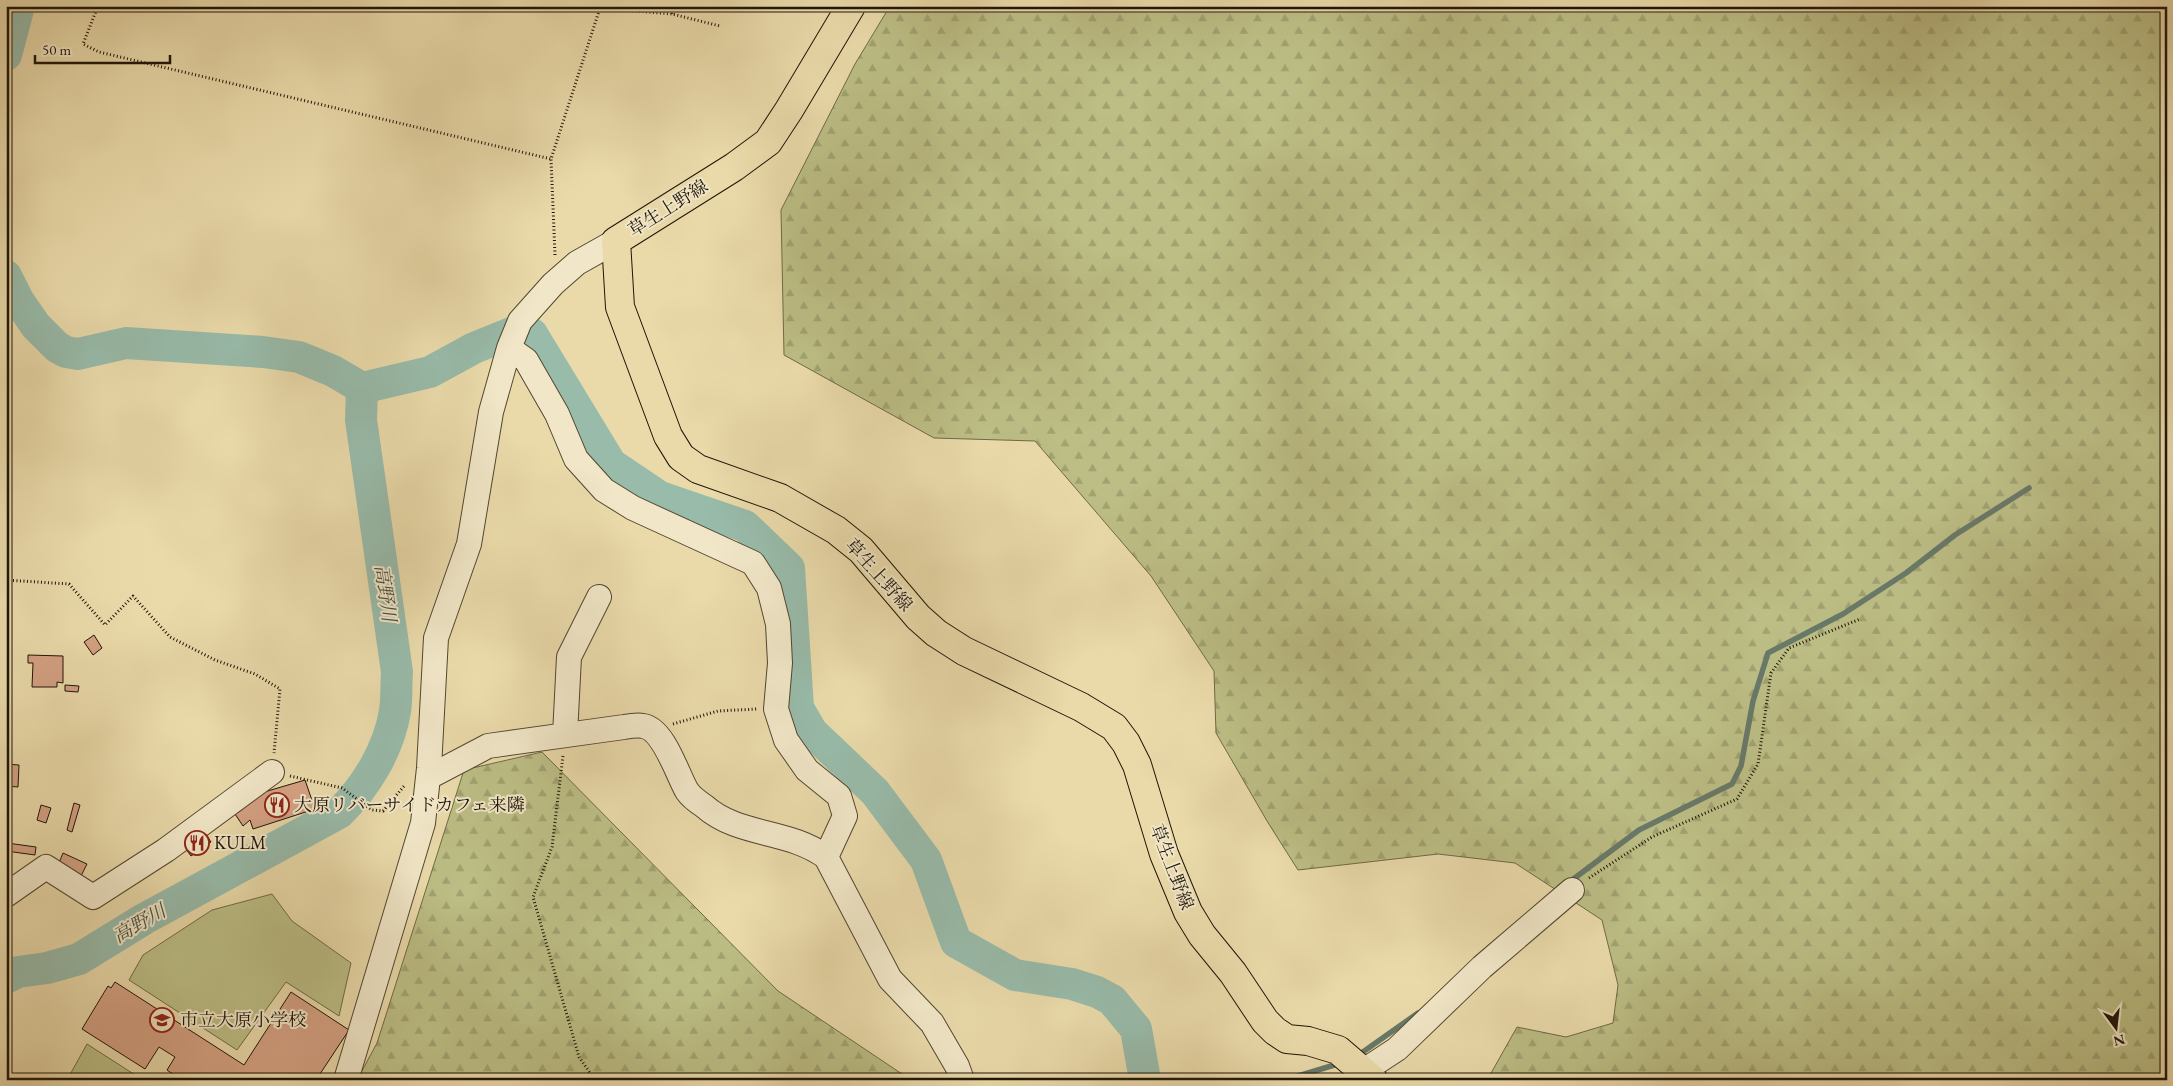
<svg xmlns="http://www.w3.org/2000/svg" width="2173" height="1086" font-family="'EB Garamond','Noto Serif JP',serif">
  <defs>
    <pattern id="forest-firs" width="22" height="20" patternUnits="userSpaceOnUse" patternTransform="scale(1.25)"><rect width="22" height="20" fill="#bcbe85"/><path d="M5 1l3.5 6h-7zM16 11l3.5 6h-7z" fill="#a1a271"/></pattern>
  </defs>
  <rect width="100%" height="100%" fill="#eadaaa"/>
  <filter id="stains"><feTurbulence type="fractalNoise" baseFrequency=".004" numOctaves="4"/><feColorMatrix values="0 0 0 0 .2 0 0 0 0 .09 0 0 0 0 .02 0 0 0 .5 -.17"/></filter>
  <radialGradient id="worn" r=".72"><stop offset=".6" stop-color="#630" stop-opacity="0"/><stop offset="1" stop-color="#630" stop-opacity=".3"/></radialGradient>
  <path fill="url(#forest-firs)" stroke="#6e6a46" d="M890,6H2167V1080H1491L1490,1075L1517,1027L1566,1037L1613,1023L1618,985L1602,920L1515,863L1438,854L1298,870L1267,821L1216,733L1214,671L1151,576L1035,441L934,438L784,355L781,210L855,64Z
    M542,752L778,991L911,1080H357L377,1043L464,770Z"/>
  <path fill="#bcbe85" stroke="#6e6a46" d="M272,894L292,921L351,963L339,1016L286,982L237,1050L129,980L143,955L212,910Z
    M87,1044L143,1080H67Z"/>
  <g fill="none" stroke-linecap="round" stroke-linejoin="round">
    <path stroke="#687969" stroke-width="5.5" d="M1568,883L1639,830L1732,784L1741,766L1753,701L1768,653L1843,614L1906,573L1955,535L2029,488
      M1360,1054L1418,1013
      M1285,1080L1341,1063"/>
    <path stroke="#98bbaa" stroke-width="32" d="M6,55L19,6
      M6,276L18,300L36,326L57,347L66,352L78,354L126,343L263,352L299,357L333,371L362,388
      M362,388L430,372L474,348L519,330L532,334L611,464L660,497L745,526L789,568L798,708L812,732L875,792L926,860L956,942L1015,975L1072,984L1097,992L1112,1000L1136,1029L1145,1080
      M6,978L18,972L47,968L79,959L144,919L339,813C366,787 389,749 395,711C397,699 396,685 397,672L361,420L362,388"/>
  </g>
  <path fill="#d5a284" stroke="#1f1508" d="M94,635L102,648L93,655L84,642Z
    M28,655L63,656V683L57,682V687H32L33,663H28Z
    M65,685L79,686L78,692L65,691Z
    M6,764L19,765L18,787L6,786Z
    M305,780L315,809L253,829L250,820L243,826L235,814L243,809L237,800Z
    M74,803L80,805L72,832L67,830Z
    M41,805L51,808L46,823L37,820Z
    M204,831L211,842L191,856L183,845Z
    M7,843L36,847L35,855L6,851Z
    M63,853L87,864L80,878L57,868Z
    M115,982L244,1065L291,992L349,1030L316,1080H181L167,1070L175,1057L159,1047L145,1069L82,1029L108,986L111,988Z"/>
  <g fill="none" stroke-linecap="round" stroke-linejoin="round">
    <defs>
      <path id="minor" d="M509,348L526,360L557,414L576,459L604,490L633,508L753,563L769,588L778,624L780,663L776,709L786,740L807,770L839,796L845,816L826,857L890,979L932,1023L957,1066L962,1080
        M565,735L569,657L599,597
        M429,777L488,746L624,727C630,726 638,725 643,726C664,729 677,774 687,791C691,797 698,802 704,806C739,837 788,829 826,857
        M6,895L46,867L93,897L166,850L272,772
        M1365,1070L1397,1049L1482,967L1572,890
        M346,1080L423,823L429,768L436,638L469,544L491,412L509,348L520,321L553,284L577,263L616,241"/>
      <path id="major" d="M851,6L789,110L768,142L734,167L616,241L620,307L668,436L681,457L698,469L780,498L836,530L861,550L918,617L936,633L964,651L1081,707L1114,727L1126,743L1137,765L1164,854L1188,912L1202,935L1233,973L1265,1021L1275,1031L1287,1039L1308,1041L1338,1050L1373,1080"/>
    </defs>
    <use href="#minor" stroke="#524630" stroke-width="26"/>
    <use href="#major" stroke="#1f1508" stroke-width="30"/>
    <path stroke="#1f1508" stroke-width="3" stroke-dasharray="1 2.5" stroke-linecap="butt" d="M98,6L83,44L99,52L551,159
      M672,14L674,6
      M555,255L551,159L600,8L672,14L720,26
      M6,580L69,584L105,625L133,596L170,637L215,660L255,674L280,689L274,753
      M673,724L718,711L757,709
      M563,756L552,847L533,897L579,1057L595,1080
      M290,776L342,788L372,810L383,811L405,785
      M1589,878L1652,837L1737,799L1758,764L1771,673L1789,648L1860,619"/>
    <use href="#minor" stroke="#f1e7c8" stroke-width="24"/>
    <use href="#major" stroke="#eadaaa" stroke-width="28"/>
  </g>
  <defs>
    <symbol id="restaurant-ring" viewBox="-11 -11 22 22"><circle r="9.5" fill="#f1e7c8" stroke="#8f2418" stroke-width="1.5"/><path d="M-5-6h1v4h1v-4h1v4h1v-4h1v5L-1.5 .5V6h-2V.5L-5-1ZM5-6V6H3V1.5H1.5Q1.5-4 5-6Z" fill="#8f2418"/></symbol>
    <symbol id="school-ring" viewBox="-11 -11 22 22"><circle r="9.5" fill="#f1e7c8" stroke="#8f2418" stroke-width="1.5"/><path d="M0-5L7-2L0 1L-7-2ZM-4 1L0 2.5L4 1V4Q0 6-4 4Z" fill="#8f2418"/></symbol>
  </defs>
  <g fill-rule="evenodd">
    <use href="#restaurant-ring" x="263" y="791" width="28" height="28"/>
    <use href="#restaurant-ring" x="183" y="829" width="28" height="28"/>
    <use href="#school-ring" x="148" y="1006" width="28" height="28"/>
  </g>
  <g text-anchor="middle" stroke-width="4" stroke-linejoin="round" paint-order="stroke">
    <g font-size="18" fill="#1f1508" stroke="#f1e7c8">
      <text transform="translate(668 208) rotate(-32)" y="6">草生上野線</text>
      <text transform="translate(879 575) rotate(48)" y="6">草生上野線</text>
      <text transform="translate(1172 867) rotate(69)" y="6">草生上野線</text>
    </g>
    <g font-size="18" fill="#1f1508" stroke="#f1e7c8" text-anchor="start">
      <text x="294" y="811">大原リバーサイドカフェ来隣</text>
      <text x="214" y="849">KULM</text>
      <text x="180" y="1026">市立大原小学校</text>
    </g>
    <g font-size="19" font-style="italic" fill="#494f41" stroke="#f1e7c8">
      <text transform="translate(386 593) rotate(82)" y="7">高野川</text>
      <text transform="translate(139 923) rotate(-30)" y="7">高野川</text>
    </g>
  </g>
  <rect width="2173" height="1086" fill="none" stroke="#eadaaa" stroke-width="25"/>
  <rect x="8" y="8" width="2158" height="1071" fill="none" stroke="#1f1508" stroke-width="2.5"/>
  <rect x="12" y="12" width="2148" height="1061" fill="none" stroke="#1f1508"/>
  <g transform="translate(2116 1028) rotate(165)" stroke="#f1e7c8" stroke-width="4" paint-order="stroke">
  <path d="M0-4L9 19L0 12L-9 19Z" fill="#1f1508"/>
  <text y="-8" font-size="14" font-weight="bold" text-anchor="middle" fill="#1f1508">N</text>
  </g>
  <path d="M35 55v8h135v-8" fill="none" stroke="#1f1508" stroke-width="2.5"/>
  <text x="42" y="55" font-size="15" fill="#1f1508" stroke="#f1e7c8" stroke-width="4" paint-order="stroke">50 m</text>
  <rect width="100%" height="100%" filter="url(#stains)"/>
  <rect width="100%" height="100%" fill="url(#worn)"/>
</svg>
